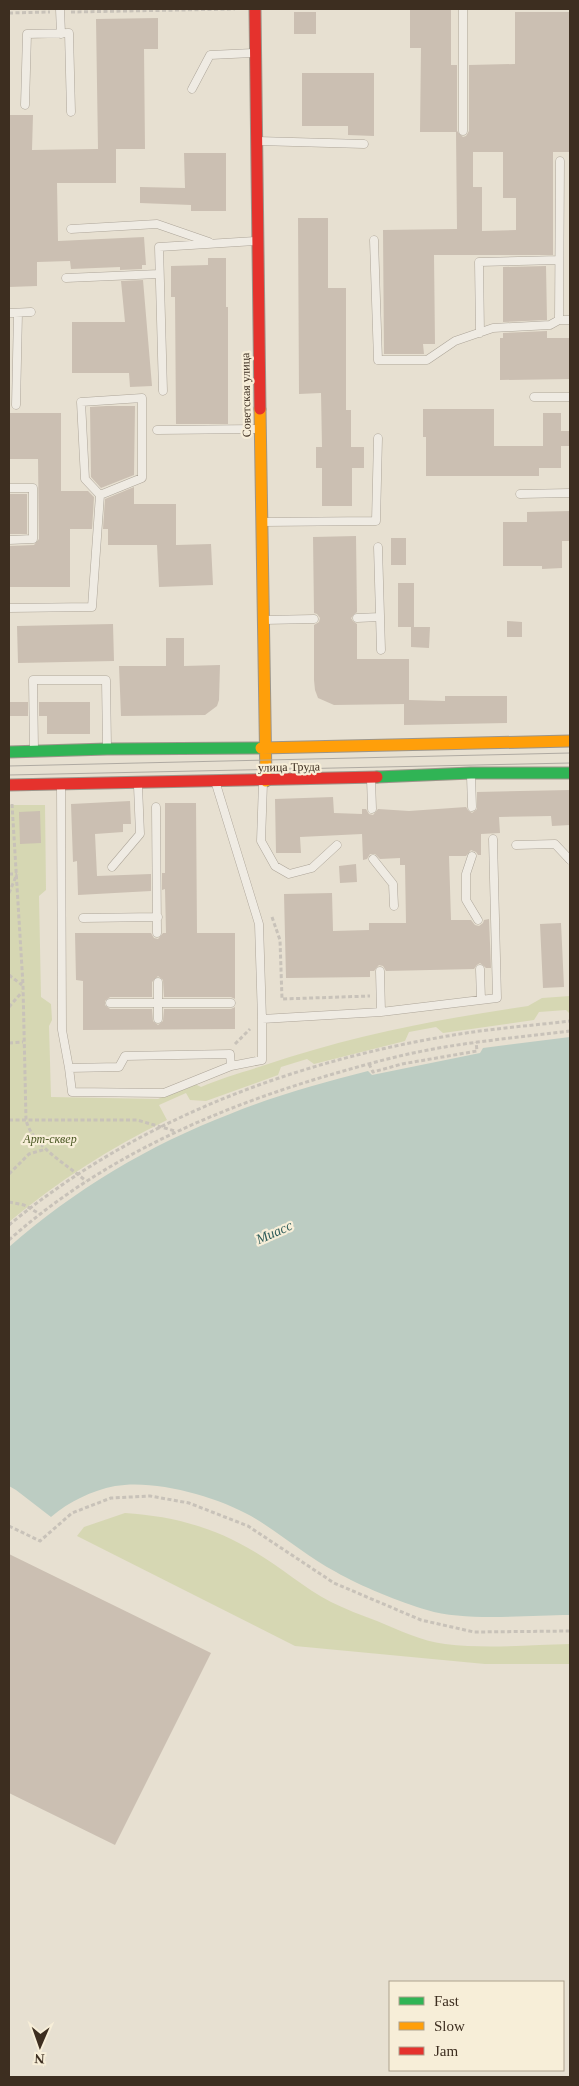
<svg xmlns="http://www.w3.org/2000/svg" width="579" height="2086" font-family="Georgia,serif">
  <rect width="100%" height="100%" fill="#e7e0d1"/>
  <path fill="#d6d7b3" d="M9,805H45L46,890L39,896L41,997L51,1004L52,1020L49,1026L51,1097L158,1099L189,1085H197L201,1087C221,1078 244,1072 265,1065C351,1036 438,1019 528,1006L542,998L570,996V1014L566,1010L539,1012L534,1020L443,1033L436,1027L409,1032L405,1041L314,1064L307,1059L281,1067L278,1075L206,1101L190,1100L186,1093L159,1105L167,1120C110,1148 58,1181 9,1222Z
    M125,1513C172,1516 214,1527 255,1552C281,1567 304,1588 331,1602C345,1609 361,1615 377,1621C399,1630 421,1641 445,1644C486,1649 529,1645 570,1644V1664H485L295,1646L77,1536L84,1527Z"/>
  <path fill="#bcccc2" d="M570,1037V1615C528,1615 466,1622 427,1610C400,1602 360,1586 336,1572C306,1556 280,1533 251,1516C216,1496 154,1479 115,1486C91,1491 70,1501 51,1517L16,1490L9,1486V1247C74,1190 149,1145 230,1114C274,1096 321,1083 368,1071L372,1075L480,1053L483,1048Z"/>
  <path fill="#cbbfb2" fill-rule="evenodd" d="M410,9H451V65H457V131L463,137L466,136L469,131V65L515,64V12H570V152H553V255H434L435,344H423L424,354H384L383,230L457,229L456,132H420L421,48H410ZM473,152H503V198H516V230L482,231V187H473Z
    M294,12H316V34H294Z
    M158,18V49H144L145,149H116V183H57L58,241L144,237L146,265H142V269L120,270V267L71,269L70,261L37,262V286L9,287L10,115H33L32,150L98,149L96,19Z
    M302,73H374V136L348,135V126H302Z
    M184,153H226V211H191V205L140,203V187L185,188Z
    M298,218H328V288H346V410H351V447H364V468H352V506H322V468H316V447H322L321,393L299,394Z
    M208,258H226V307H228V424H176L175,297H171V266L208,265Z
    M546,266L547,320L503,322V267Z
    M143,280L152,386L130,387L129,373H72V322H125L121,281Z
    M547,331V338H570V379L500,380V338H503V333Z
    M106,406H135L134,475L101,488L91,477L90,407Z
    M423,409H494V446H543V413H561V431H570V446H561V468H539V476H426V437H423Z
    M9,413H61V491H88L94,497L92,529H70V587H9V546L34,545L39,539L38,459H9Z
    M134,487V504H176V545L211,544L213,585L159,587L157,545H108V529H103L105,499Z
    M9,494H27V534H9Z
    M570,511V541H562V568L542,569V566H503V522H527V512Z
    M356,536L357,612L351,618L353,621L357,624V659H409V700L445,701V696H507V723L404,725V704L334,705L318,698L315,690L314,680V625L319,622L320,618L317,614L314,613L313,537Z
    M391,538H406V565H391Z
    M398,583H414V627H430L429,648L411,647V627H398Z
    M507,621L522,622V637H507Z
    M113,624L114,661L18,663L17,626Z
    M166,638H184V666L220,665L219,700L217,706L205,715L121,716L119,666H166Z
    M9,702H28V716H9Z
    M39,702H90V734H47V716H39Z
    M570,790V825L552,826L551,816L499,817L500,833L481,834V855H478L476,852L471,850L466,856H449L451,920H471L475,925L479,926L483,923L484,920L489,919L491,968H486L480,963L477,965L474,969L386,971L383,966L379,965L374,971H370V977L286,978L284,894L332,893L333,931L369,930V923H406L405,865H400V858L380,859L375,854H370L367,859L363,860L362,834L300,837L301,853H276L275,799L333,797L334,813L362,814V809H366L369,814L373,815L378,809L409,811L466,807L468,810L472,813L477,809V792Z
    M130,801L131,824H123V832L95,834L97,876L151,874V891L78,895L77,861L73,862L71,804Z
    M165,803H196L197,933H235V999L231,997H164L163,980L158,976L152,982V997H110L105,1001V1005L110,1009H152L153,1021L158,1025L163,1021L164,1009H231L235,1007V1029L83,1030V981L76,980L75,933H151L154,938L158,939L163,933H166L165,889L162,890V873H165Z
    M40,811L41,843L20,844L19,812Z
    M356,864L357,882L340,883L339,866Z
    M561,923L564,987L543,988L540,924Z
    M9,1554L211,1653L115,1845L9,1793Z"/>
  <g fill="none" stroke-linecap="round" stroke-linejoin="round">
    <defs>
      <path id="lane" d="M60,9L61,34
        M463,9V131
        M192,89L210,55L253,53
        M25,105L27,34L69,33L71,112
        M258,141L364,144
        M560,161L559,320H570
        M71,229L157,224L209,242
        M374,240L378,360H427L455,341L493,328L550,325L559,320
        M66,278L159,274
        M9,313L31,312
        M480,333L479,262L559,260
        M163,391L159,247L255,241
        M534,397H570
        M16,405L18,313
        M157,430L258,429
        M9,488H33V539L9,540
        M520,494L570,493
        M263,522L376,521L378,438
        M378,547L381,650
        M9,608L92,607L100,495L85,479L81,402L142,398V478L100,495
        M357,618L380,617
        M264,620L314,619
        M34,749L33,680H106L107,747
        M471,776L472,807
        M371,779L372,809
        M263,783L261,841L275,866L289,874L312,868L337,845
        M216,784L259,924L262,1019L381,1012L497,998L493,839
        M61,786L62,1030L69,1068L119,1067L125,1056L230,1054L231,1066L164,1093L72,1092L69,1068
        M156,807L157,933
        M516,845L555,844L570,860
        M472,856L466,874V900L478,920
        M373,859L393,884L394,906
        M112,867L140,834L138,786
        M83,918L158,917
        M480,969L481,1000
        M380,971L381,1012
        M158,982V1019
        M110,1003H231
        M231,1066L262,1060V1019"/>
      <path id="fast" d="M9,752L107,749L261,748
        M377,777L471,773H570"/>
      <path id="slow" d="M260,409L266,781
        M261,748L570,741"/>
      <path id="jam" d="M255,9L260,409
        M9,785L377,777"/>
    </defs>
    <use href="#lane" stroke="#ada599" stroke-width="9"/>
    <use href="#fast" stroke="#9c958a" stroke-width="13"/>
    <use href="#slow" stroke="#9c958a" stroke-width="13"/>
    <use href="#jam" stroke="#9c958a" stroke-width="13"/>
    <path stroke="#c8c2b9" stroke-width="3" stroke-dasharray="4 2.5" stroke-linecap="butt" d="M71,12L235,9
      M9,13L50,12
      M12,804L23,985L26,1120C32,1145 66,1164 86,1181
      M9,874H17
      M9,893L17,874
      M272,917L280,940L282,999L370,996
      M9,975L22,985
      M9,1007L22,992
      M9,1043L23,1042
      M235,1044L250,1029
      M369,1064L373,1072L402,1064L477,1051L476,1042
      M9,1120H137L175,1131
      M9,1174L29,1154L46,1149
      M9,1202L24,1205L40,1214
      M9,1225C132,1123 286,1064 442,1037C485,1029 528,1026 570,1021
      M9,1240C101,1158 216,1108 333,1074C364,1065 396,1056 428,1050C475,1041 523,1037 570,1031
      M9,1526L40,1541L72,1513L111,1498L150,1496L189,1503L248,1526L334,1583L421,1620L474,1632L570,1631"/>
    <use href="#lane" stroke="#efebe3" stroke-width="8"/>
    <use href="#fast" stroke="#30b455" stroke-width="11"/>
    <use href="#slow" stroke="#ff9f0a" stroke-width="11"/>
    <use href="#jam" stroke="#e5322d" stroke-width="11"/>
    <path stroke="#afaaa2" stroke-width="1" d="M9,766L570,753
      M9,775L570,763"/>
  </g>
  <g text-anchor="middle" stroke-width="4.5" stroke-linejoin="round" paint-order="stroke">
    <g font-size="12" fill="#3d2e20" stroke="#f7eed8">
      <text transform="translate(246 395) rotate(-91)" y="4">Советская улица</text>
      <text transform="translate(289 767) rotate(-1)" y="4">улица Труда</text>
    </g>
    <g font-size="12" font-style="italic" fill="#4d5a26" stroke="#f7eed8">
      <text x="50" y="1143">Арт-сквер</text>
    </g>
    <g font-size="14" font-style="italic" fill="#2f5d5a" stroke="#f7eed8">
      <text transform="translate(274 1232) rotate(-24)" y="5">Миасс</text>
    </g>
  </g>
  <rect width="579" height="2086" fill="none" stroke="#3d2e20" stroke-width="20"/>
  <rect x="389" y="1981" width="175" height="90" fill="#f7eed8" stroke="#ada18e"/>
  <rect x="399" y="1997" width="25" height="8" fill="#30b455" stroke="#ada18e"/>
  <text x="434" y="2006" font-size="15" fill="#3d2e20">Fast</text>
  <rect x="399" y="2022" width="25" height="8" fill="#ff9f0a" stroke="#ada18e"/>
  <text x="434" y="2031" font-size="15" fill="#3d2e20">Slow</text>
  <rect x="399" y="2047" width="25" height="8" fill="#e5322d" stroke="#ada18e"/>
  <text x="434" y="2056" font-size="15" fill="#3d2e20">Jam</text>
  <g transform="translate(40 2046) rotate(182)" stroke="#f7eed8" stroke-width="4" paint-order="stroke">
  <path d="M0-4L9 19L0 12L-9 19Z" fill="#3d2e20"/>
  <text y="-8" font-size="14" font-weight="bold" text-anchor="middle" fill="#3d2e20">N</text>
  </g>
</svg>
